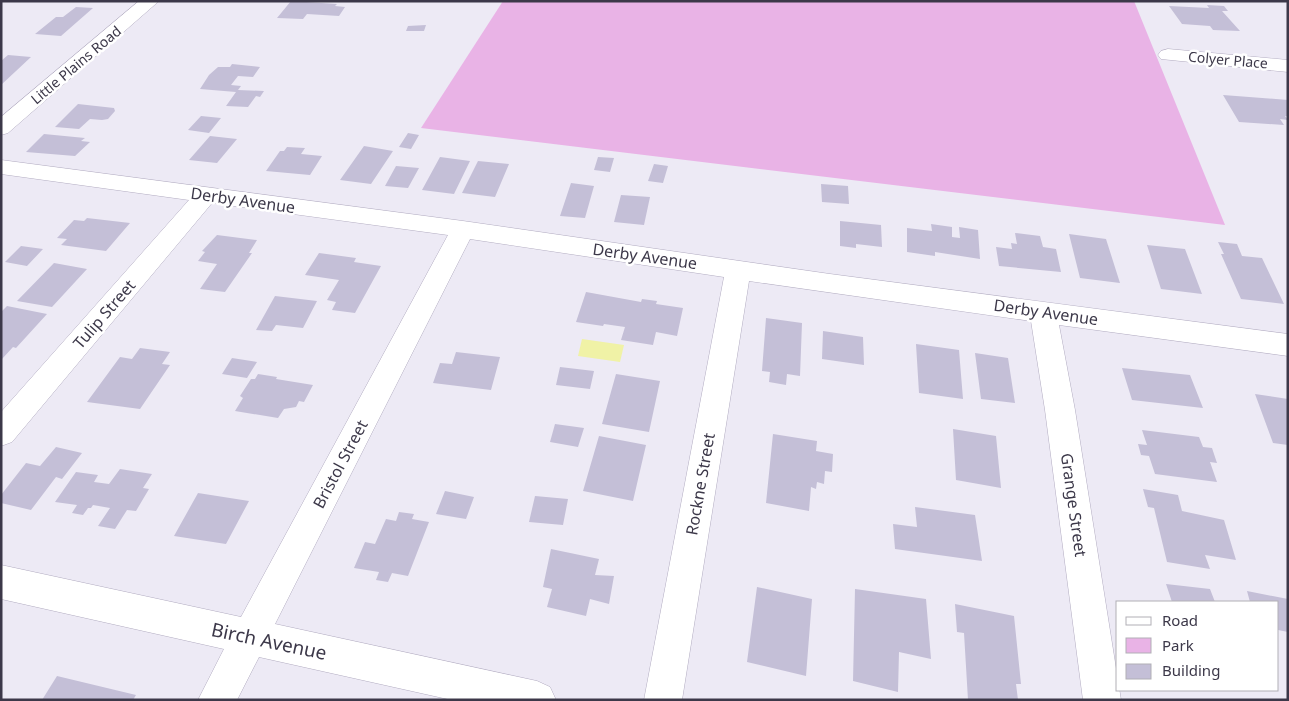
<svg xmlns="http://www.w3.org/2000/svg" width="1289" height="701" font-family="'Noto Sans',sans-serif">
  <rect width="100%" height="100%" fill="#edeaf5"/>
  <path fill="#e9b3e6" d="M503,1H1134L1225,225L421,128Z"/>
  <path fill="#f0f2a6" d="M582,339L624,345L620,362L578,356Z"/>
  <path fill="#c4bfd7" d="M291,1L337,4L335,6L345,7L339,16L307,14L303,19L277,18Z
    M1207,5L1224,6L1228,11H1222L1240,31L1213,30L1210,26L1182,24L1169,6L1209,8Z
    M76,7L93,8L61,36L35,34L56,17H63Z
    M426,25L424,31H406L408,26Z
    M8,55L31,57L1,85V61Z
    M232,64L260,67L253,77L238,76L231,85L241,86L238,90L264,91L260,97L256,96L248,107L226,106L236,92L200,89L209,75L218,67H230Z
    M1223,95L1288,100V116H1285L1288,120L1280,119L1284,125L1239,122Z
    M78,104L114,108L115,111L108,119L102,120L90,119L79,129L55,127Z
    M201,116L221,118L209,133L188,130Z
    M408,133L419,135L411,149L399,147Z
    M44,134L85,138L81,141L90,142L75,156L26,152Z
    M210,136L237,139L217,163L189,160Z
    M364,146L393,151L371,184L340,180Z
    M287,147L305,148L301,154L322,156L310,175L266,171L280,151H284Z
    M440,157L470,161L454,194L422,190Z
    M598,157L614,158L610,172L594,170Z
    M478,161L509,164L495,197L462,193Z
    M654,164L668,166L663,183L648,181Z
    M396,166L419,168L408,188L385,186Z
    M571,183L594,186L585,218L560,216Z
    M821,184L848,186L849,204L822,202Z
    M621,195L650,197L644,225L614,222Z
    M87,218L130,223L106,251L61,245L67,239L57,238L74,220L84,221Z
    M840,221L881,225L882,247L856,244V248L840,246Z
    M931,224L952,227V237L960,238L959,227L978,230L980,259L935,252V256L907,252V228L932,231Z
    M1015,233L1040,236L1043,247L1056,249L1061,272L999,266L996,247L1012,249L1011,243L1017,244Z
    M1069,234L1106,239L1120,283L1080,278Z
    M217,235L257,240L249,253H252L225,292L200,289L217,264L198,261L205,252L202,251Z
    M1218,242L1237,244L1242,256L1262,258L1284,304L1241,299L1221,254H1224Z
    M1147,245L1185,249L1202,294L1161,289Z
    M21,246L43,249L27,266L5,262Z
    M319,253L356,258L354,262L381,266L355,313L332,310L336,302L327,300L339,280L305,275Z
    M54,263L87,269L52,307L17,301Z
    M586,292L641,302L642,299L657,301L656,304L683,308L677,336L656,332L653,345L621,340L625,327L604,324L603,326L576,322Z
    M275,296L317,301L303,328L276,325L272,331L256,330Z
    M7,306L47,314L16,348L13,347L2,359L1,312Z
    M766,318L802,323L800,376L787,374L786,385L769,382L770,372L762,371Z
    M823,331L863,337L864,365L822,359Z
    M916,344L959,350L963,399L919,393Z
    M140,348L170,352L162,364L170,365L140,409L87,402L120,357L132,359Z
    M456,352L500,357L491,390L433,383L440,363L452,364Z
    M975,353L1008,358L1015,403L981,399Z
    M232,358L257,362L247,378L222,374Z
    M560,367L594,371L590,389L556,385Z
    M1122,368L1190,375L1203,408L1132,400Z
    M258,374L277,377L276,379L313,385L304,402L299,401L296,407L284,409L278,418L235,411L243,398L240,396L251,379H255Z
    M616,374L660,381L649,432L602,424Z
    M1255,394L1288,399V445L1273,443Z
    M555,424L584,428L578,447L550,442Z
    M953,429L996,436L1001,488L956,480Z
    M1142,430L1199,437L1203,447L1212,448L1217,463L1210,462L1217,482L1155,474L1149,456L1141,455L1138,444L1147,445Z
    M773,434L817,441L816,451L833,454L832,472L825,471L824,484L817,482L816,489L811,487L809,511L766,503Z
    M599,436L646,445L633,501L583,491Z
    M56,447L82,453L62,479L56,477L31,510L1,503V495L26,463L40,466Z
    M120,469L152,474L143,488L149,489L136,511L127,510L115,529L98,526L110,508L93,505L91,508H88L83,515L72,513L77,505L55,502L76,472L98,475L94,482L109,484Z
    M1143,489L1178,495L1182,511L1224,520L1236,560L1205,555L1210,569L1167,562L1154,508L1148,507Z
    M445,491L474,497L466,519L436,514Z
    M198,493L249,501L226,544L174,536Z
    M535,496L568,499L563,525L529,522Z
    M915,507L975,515L982,561L895,549L893,524L917,527Z
    M399,512L414,514L412,519L429,522L408,576L392,573L388,582L376,580L379,572L354,568L365,542L375,544L386,519L396,521Z
    M551,549L599,559L595,575L614,576L609,604L590,599L586,616L547,607L552,589L543,587Z
    M1166,584L1210,589L1215,602H1172Z
    M757,587L812,599L806,676L747,662Z
    M855,589L926,599L931,659L899,652L898,692L853,681Z
    M1247,591L1288,599V632L1278,630V602H1250Z
    M955,604L1014,616L1021,684H1016L1018,700H968L964,633L957,632Z
    M57,676L136,695L133,700H42Z"/>
  <g fill="none" stroke-linecap="round" stroke-linejoin="round">
    <defs>
      <path id="minor" d="M1168,49L1288,60V72L1161,59L1158,55L1161,51Z
        M1,160L463,221L830,274L1288,334V356L1059,325L1075,410L1121,700H1083L1045,410L1031,321L749,281L682,700H644L724,277L470,239L275,624L537,681L550,687L556,700H452L259,657L237,700H198L224,649L1,599V565L241,617L448,235L212,203L12,442L1,446V412L189,200L1,174Z"/>
      <path id="tertiary" d="M139,1H159L8,133L1,135V117Z"/>
    </defs>
    <use href="#minor" stroke="#b2acc1" stroke-width="1"/>
    <use href="#tertiary" stroke="#b2acc1" stroke-width="1"/>
    <use href="#minor" fill="#fff" fill-rule="evenodd"/>
    <use href="#tertiary" fill="#fff" fill-rule="evenodd"/>
  </g>
  <g text-anchor="middle" stroke-width="5" stroke-linejoin="round" paint-order="stroke">
    <g font-size="14" fill="#3c3849" stroke="#fff">
      <text transform="translate(1228 60) rotate(5)" y="5">Colyer Place</text>
      <text transform="translate(76 65) rotate(-40)" y="5">Little Plains Road</text>
    </g>
    <g font-size="16" fill="#3c3849" stroke="#fff">
      <text transform="translate(243 200) rotate(8)" y="6">Derby Avenue</text>
      <text transform="translate(645 256) rotate(8)" y="6">Derby Avenue</text>
      <text transform="translate(1046 312) rotate(8)" y="6">Derby Avenue</text>
      <text transform="translate(104 314) rotate(-49)" y="6">Tulip Street</text>
      <text transform="translate(340 464) rotate(-62)" y="6">Bristol Street</text>
      <text transform="translate(700 484) rotate(-80)" y="6">Rockne Street</text>
      <text transform="translate(1074 505) rotate(82)" y="6">Grange Street</text>
    </g>
    <g font-size="19" fill="#3c3849" stroke="#fff">
      <text transform="translate(269 641) rotate(12)" y="7">Birch Avenue</text>
    </g>
  </g>
  <rect width="1289" height="701" fill="none" stroke="#3c3849" stroke-width="5"/>
  <rect x="1116" y="601" width="162" height="90" fill="#ffffff" stroke="#b1afb6"/>
  <rect x="1126" y="617" width="25" height="8" fill="#ffffff" stroke="#b1afb6"/>
  <text x="1162" y="626" font-size="15" fill="#3c3849">Road</text>
  <rect x="1126" y="638" width="25" height="15" fill="#e9b3e6" stroke="#b1afb6"/>
  <text x="1162" y="651" font-size="15" fill="#3c3849">Park</text>
  <rect x="1126" y="664" width="25" height="15" fill="#c4bfd7" stroke="#b1afb6"/>
  <text x="1162" y="676" font-size="15" fill="#3c3849">Building</text>
</svg>
